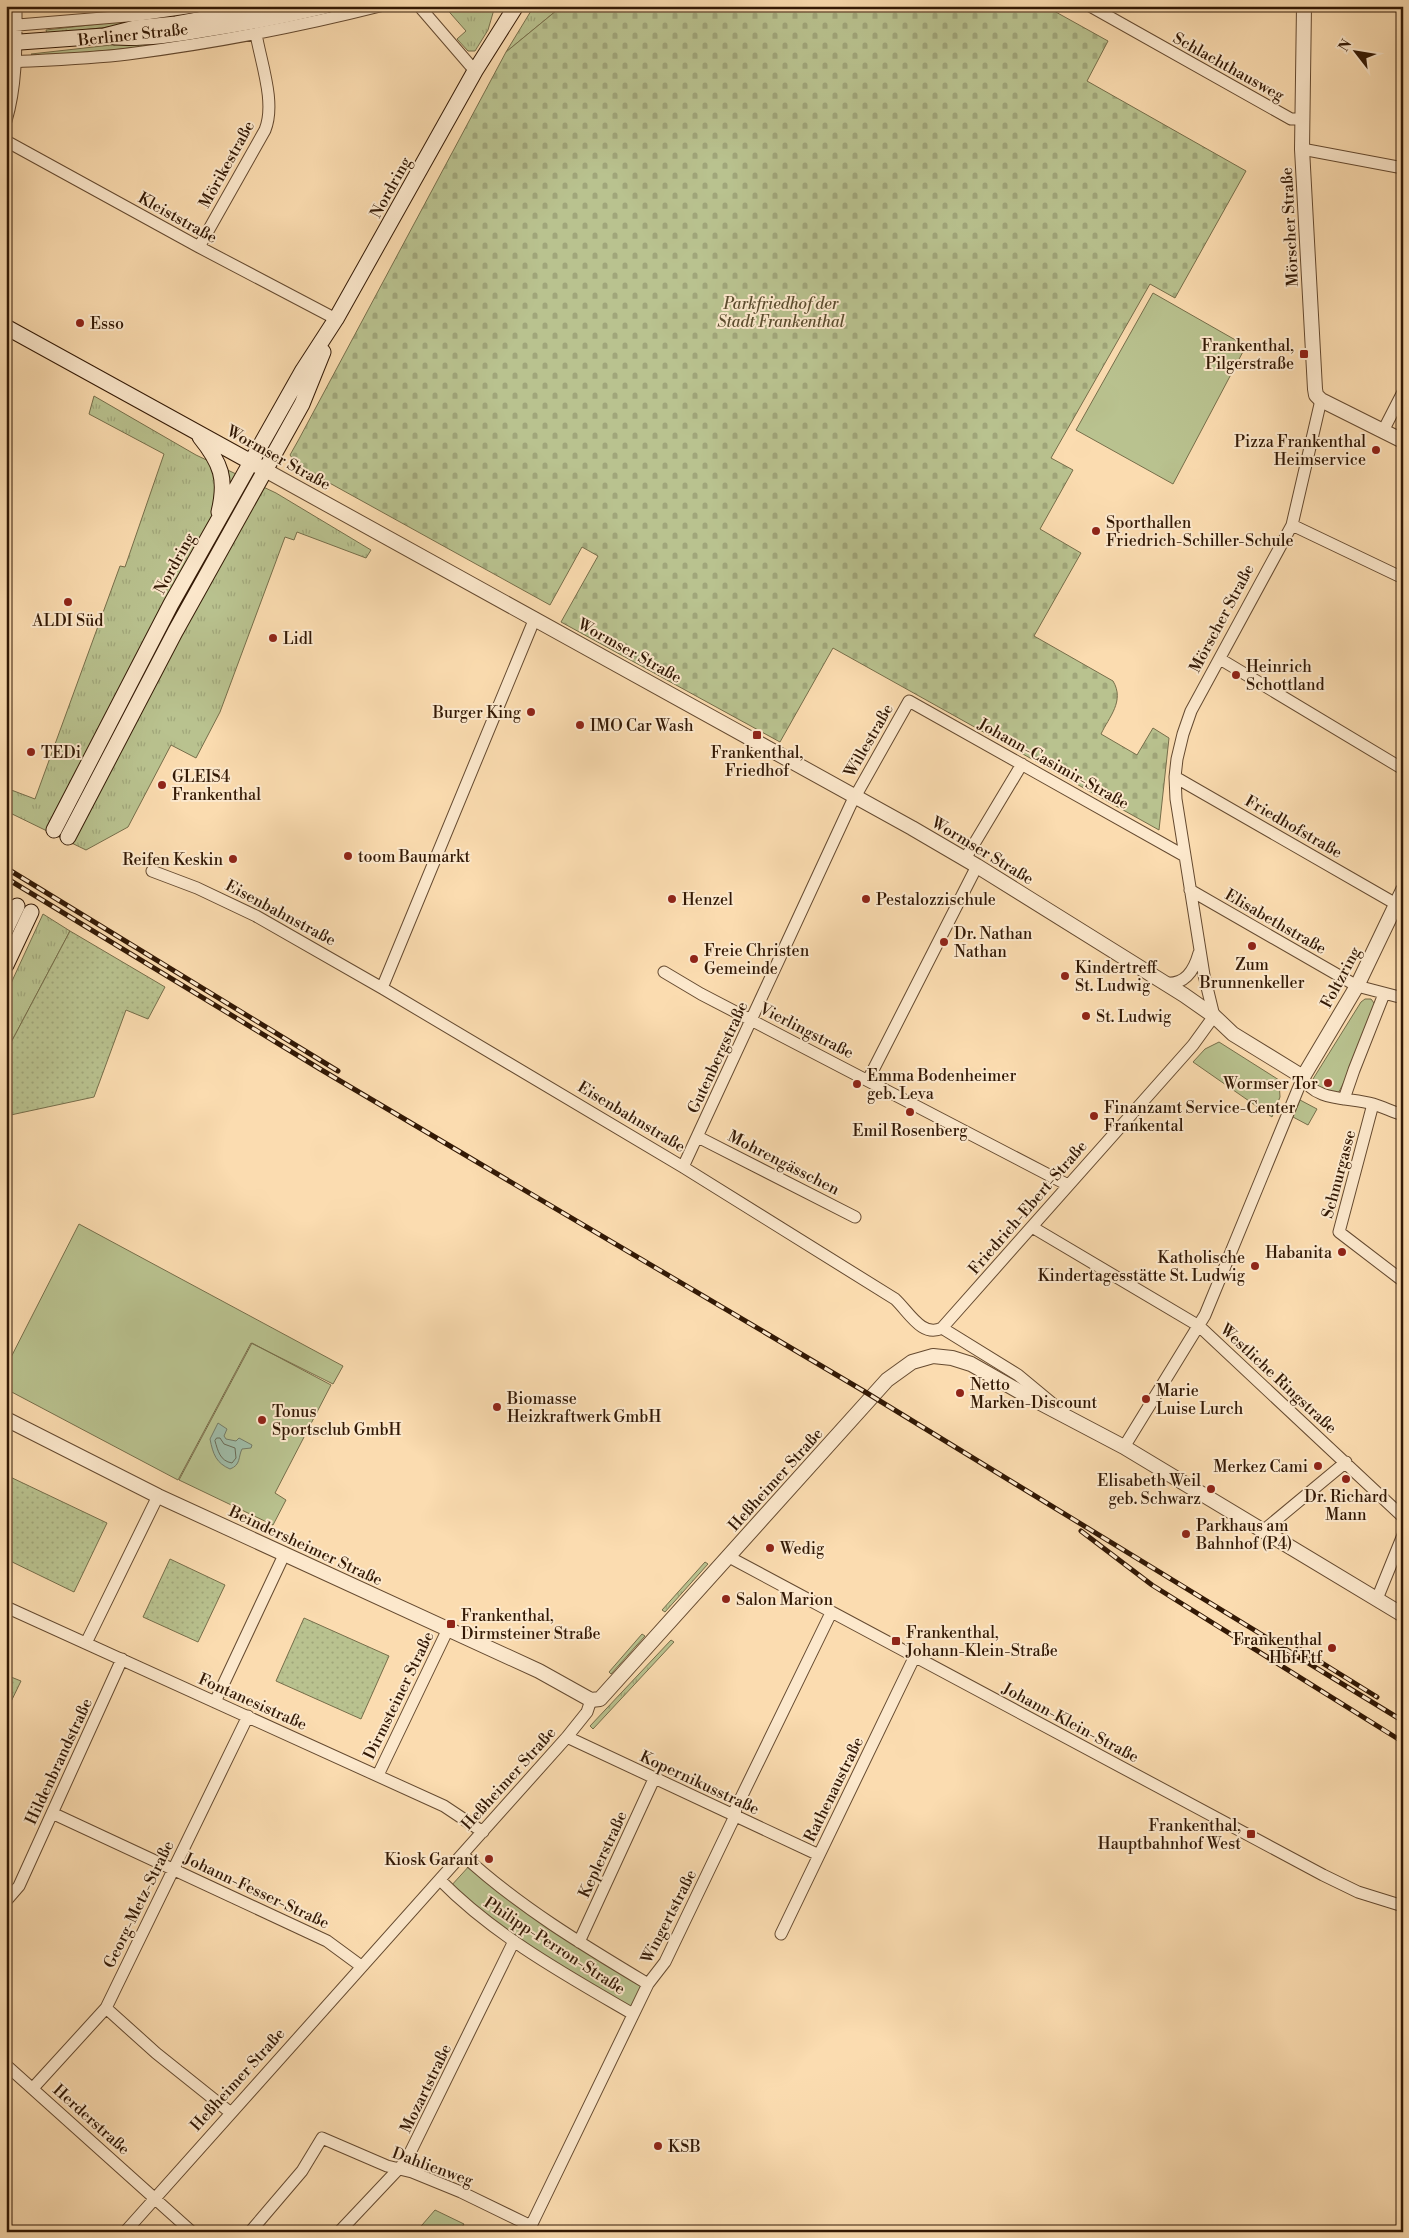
<svg xmlns="http://www.w3.org/2000/svg" width="1409" height="2238" font-family="'Libre Bodoni',serif">
  <defs>
    <pattern id="grass-tufts" width="24" height="20" patternUnits="userSpaceOnUse" patternTransform="scale(1.25)"><rect width="24" height="20" fill="#b9c28f"/><path d="M3 7l-1-3M5 7V3M7 7l1-3M15 17l-1-3M17 17v-4M19 17l1-3" fill="none" stroke="#a0a67a"/></pattern>
    <pattern id="cemetery-stones" width="16" height="16" patternUnits="userSpaceOnUse" patternTransform="scale(1.25)"><rect width="16" height="16" fill="#b9c28f"/><path d="M2 7V4a2 2 0 0 1 4 0v3zM10 15v-3a2 2 0 0 1 4 0v3z" fill="#a0a67a"/></pattern>
    <pattern id="garden-dots" width="8" height="8" patternUnits="userSpaceOnUse" patternTransform="scale(1.25)"><rect width="8" height="8" fill="#b9c28f"/><path d="M2 2h.1M6 6h.1" fill="none" stroke="#a0a67a" stroke-width="1.8" stroke-linecap="round"/></pattern>
  </defs>
  <rect width="100%" height="100%" fill="#fbdcb0"/>
  <filter id="stains"><feTurbulence type="fractalNoise" baseFrequency=".004" numOctaves="4"/><feColorMatrix values="0 0 0 0 .2 0 0 0 0 .09 0 0 0 0 .02 0 0 0 .5 -.17"/></filter>
  <radialGradient id="worn" r=".72"><stop offset=".6" stop-color="#630" stop-opacity="0"/><stop offset="1" stop-color="#630" stop-opacity=".3"/></radialGradient>
  <path fill="url(#grass-tufts)" stroke="#766e4a" d="M231,6H251L205,16L47,34L46,30L204,12Z
    M340,6H356C249,32 142,52 32,55L31,54L156,40Z
    M444,6H495L488,30L475,51H468L457,39L466,31Z
    M534,6H562L506,52Z
    M94,396L196,455L276,493L371,550L366,558L297,532L294,540L285,537L220,712L196,758L171,745L128,827L86,850L6,811V788L35,799L120,566L125,567L164,454L89,414Z
    M43,914L70,931L6,1052V994Z
    M705,1562L708,1564L665,1612L662,1610Z
    M642,1634L645,1636L611,1674L609,1672Z
    M671,1640L674,1642L593,1729L590,1726Z"/>
  <path fill="url(#cemetery-stones)" stroke="#766e4a" d="M562,6H1045L1108,41L1087,81L1246,171L1175,298L1150,284L1051,458L1073,470L1040,529L1081,553L1034,636L1113,681C1125,701 1109,717 1101,734L1137,755L1153,728L1169,738L1159,830L833,648L780,742L561,622L598,556L582,547L550,605L297,465L290,455L299,439L506,52Z"/>
  <path fill="#b9c28f" stroke="#766e4a" d="M1153,293L1246,346L1173,484L1076,430Z
    M1365,999H1371L1377,1007C1371,1019 1342,1091 1337,1094L1333,1095L1313,1083V1079L1361,1002Z
    M1219,1042L1279,1080L1280,1097L1272,1117L1193,1062L1205,1049Z
    M1300,1100L1317,1109L1308,1125L1293,1117Z
    M79,1224L343,1366L333,1384L251,1343L178,1480L6,1389V1367Z
    M252,1343L331,1385L275,1493L286,1500L273,1525L179,1480Z
    M471,1864L644,1985L631,2010L519,1941L450,1887Z
    M435,2210L464,2224L459,2232H416Z"/>
  <path fill="url(#garden-dots)" stroke="#766e4a" d="M70,931L165,987L148,1019L126,1010L94,1097L6,1116V1052Z
    M6,1475L107,1523L74,1592L6,1559Z
    M170,1559L225,1585L198,1642L143,1617Z
    M304,1618L389,1656L361,1719L276,1681Z
    M6,1675L21,1681L6,1712Z"/>
  <path fill="#9fbca8" stroke="#747b67" d="M218,1423L227,1429L224,1436L226,1439L236,1441L239,1438L252,1445L251,1448L242,1449C238,1457 241,1465 230,1469C216,1463 213,1454 210,1439Z"/>
  <g fill="none" stroke-linecap="round" stroke-linejoin="round">
    <path stroke="#696a56" stroke-width="1" d="M217,1438H220L224,1444L235,1448L236,1458L232,1463C220,1461 218,1451 215,1441Z"/>
    <defs>
      <path id="minor" d="M419,6L475,71
        M1090,6L1291,119H1302
        M6,26L139,15L200,6
        M6,62C47,60 88,59 128,54C213,43 297,27 380,6
        M6,121C17,84 16,45 16,6
        M6,141L199,247L336,319
        M1302,149L1403,168
        M199,247L265,130C276,103 261,63 256,34
        M1383,431L1403,392
        M1292,525L1403,578
        M1220,659L1403,769
        M1175,777L1396,904
        M965,859L1022,764
        M152,871L197,888L256,916L382,988L683,1167L895,1299C909,1312 922,1338 942,1328L1193,1045L1214,1016L1204,975L1176,799L1175,777L1177,759L1183,734L1191,711L1292,525L1321,400
        M1190,890L1357,986L1403,998
        M664,972L701,994L1068,1185
        M1165,983C1185,985 1194,971 1199,953
        M382,988L535,618
        M1303,1077C1314,1102 1350,1097 1373,1104C1383,1107 1393,1112 1403,1115
        M868,1080L977,866
        M1344,1099L1354,1070L1384,994
        M1373,1104L1339,1232L1403,1281
        M698,1137L855,1217
        M683,1167L851,804L909,701L1183,855
        M1032,1227L1199,1326L1403,1517
        M942,1328L1018,1375L1059,1409
        M1124,1447L1205,1315L1303,1077
        M1264,1530L1346,1462
        M729,1557L1323,1875L1358,1892L1403,1906
        M1377,1599L1403,1535
        M6,1607L444,1806L483,1832
        M86,1643L158,1496
        M215,1702L284,1555
        M567,1737L819,1855
        M378,1775L448,1629
        M52,1813L327,1941L361,1966
        M463,1855C518,1906 583,1945 648,1984
        M440,1880C495,1936 566,1975 633,2014
        M6,1901L19,1886L122,1659
        M781,1934L914,1658
        M579,1942L654,1779
        M106,2008L156,2053L231,2113
        M6,2065L192,2232
        M33,2088L106,2008L248,1716
        M125,2232L567,1737L587,1712L591,1700
        M250,2232L302,2171L322,2138L387,2166L412,2172L461,2192L531,2226
        M339,2232L406,2161L514,1941
        M528,2232L648,1984L665,1962L735,1816L736,1808L831,1613"/>
      <path id="tertiary" d="M1304,6L1302,149L1315,389L1316,395L1321,400L1403,441
        M265,470L912,828L977,866L1184,995L1214,1016L1233,1034L1303,1077L1357,986L1403,890
        M6,1419L158,1496L539,1671L591,1700L600,1699L887,1380L912,1362L933,1356L952,1358L971,1364L1029,1397L1124,1447L1403,1615"/>
      <path id="secondary" d="M115,37C144,39 172,35 200,30C242,24 283,16 325,6
        M6,43L104,36L135,28L176,24L274,6
        M6,327L260,467
        M200,437C221,463 227,479 219,512
        M54,830L171,604L303,370L336,319L475,71L516,6
        M68,837L175,632L302,404L323,352
        M6,929L17,906
        M6,965L31,912"/>
    </defs>
    <use href="#minor" stroke="#654a30" stroke-width="13"/>
    <use href="#tertiary" stroke="#654a30" stroke-width="16"/>
    <use href="#secondary" stroke="#331905" stroke-width="17"/>
    <use href="#minor" stroke="#fce8cc" stroke-width="11"/>
    <use href="#tertiary" stroke="#fce8cc" stroke-width="14"/>
    <use href="#secondary" stroke="#fce8cc" stroke-width="15"/>
    <defs>
      <path id="rail" d="M6,868L338,1071
        M6,878L320,1069L862,1390L1403,1721
        M1081,1531L1152,1585L1403,1742
        M1298,1648L1377,1697"/>
    </defs>
    <use href="#rail" stroke="#331905" stroke-width="5"/>
    <use href="#rail" stroke="#fce8cc" stroke-width="3" stroke-dasharray="9" stroke-linecap="butt"/>
  </g>
  <g fill="#8f2418" stroke="#fce8cc" stroke-width="2">
    <circle cx="80" cy="323" r="5"/>
    <rect x="1299" y="349" width="10" height="10" rx="2.5"/>
    <circle cx="1376" cy="450" r="5"/>
    <circle cx="1096" cy="531" r="5"/>
    <circle cx="68" cy="602" r="5"/>
    <circle cx="273" cy="638" r="5"/>
    <circle cx="1236" cy="675" r="5"/>
    <circle cx="531" cy="712" r="5"/>
    <circle cx="580" cy="725" r="5"/>
    <rect x="752" y="730" width="10" height="10" rx="2.5"/>
    <circle cx="31" cy="752" r="5"/>
    <circle cx="162" cy="785" r="5"/>
    <circle cx="348" cy="856" r="5"/>
    <circle cx="233" cy="859" r="5"/>
    <circle cx="672" cy="899" r="5"/>
    <circle cx="866" cy="899" r="5"/>
    <circle cx="944" cy="942" r="5"/>
    <circle cx="1252" cy="946" r="5"/>
    <circle cx="694" cy="959" r="5"/>
    <circle cx="1065" cy="976" r="5"/>
    <circle cx="1086" cy="1016" r="5"/>
    <circle cx="1328" cy="1083" r="5"/>
    <circle cx="857" cy="1084" r="5"/>
    <circle cx="910" cy="1112" r="5"/>
    <circle cx="1094" cy="1116" r="5"/>
    <circle cx="1342" cy="1252" r="5"/>
    <circle cx="1255" cy="1266" r="5"/>
    <circle cx="960" cy="1393" r="5"/>
    <circle cx="1146" cy="1399" r="5"/>
    <circle cx="497" cy="1407" r="5"/>
    <circle cx="262" cy="1420" r="5"/>
    <circle cx="1318" cy="1466" r="5"/>
    <circle cx="1346" cy="1479" r="5"/>
    <circle cx="1211" cy="1489" r="5"/>
    <circle cx="1186" cy="1534" r="5"/>
    <circle cx="770" cy="1548" r="5"/>
    <circle cx="726" cy="1599" r="5"/>
    <rect x="446" y="1619" width="10" height="10" rx="2.5"/>
    <rect x="891" y="1636" width="10" height="10" rx="2.5"/>
    <circle cx="1332" cy="1648" r="5"/>
    <rect x="1246" y="1829" width="10" height="10" rx="2.5"/>
    <circle cx="489" cy="1859" r="5"/>
    <circle cx="658" cy="2146" r="5"/>
  </g>
  <g text-anchor="middle" stroke-width="4" stroke-linejoin="round" paint-order="stroke">
    <g font-size="16" fill="#331905" stroke="#fce8cc">
      <text transform="translate(133 34) rotate(-6)" y="6">Berliner Straße</text>
      <text transform="translate(1229 66) rotate(29)" y="6">Schlachthausweg</text>
      <text transform="translate(226 164) rotate(-61)" y="6">Mörikestraße</text>
      <text transform="translate(390 187) rotate(-61)" y="6">Nordring</text>
      <text transform="translate(178 217) rotate(29)" y="6">Kleiststraße</text>
      <text transform="translate(1289 227) rotate(-93)" y="6">Mörscher Straße</text>
      <text transform="translate(279 457) rotate(29)" y="6">Wormser Straße</text>
      <text transform="translate(174 563) rotate(-61)" y="6">Nordring</text>
      <text transform="translate(1221 618) rotate(-62)" y="6">Mörscher Straße</text>
      <text transform="translate(630 650) rotate(29)" y="6">Wormser Straße</text>
      <text transform="translate(868 740) rotate(-60)" y="6">Willestraße</text>
      <text transform="translate(1054 763) rotate(29)" y="6">Johann-Casimir-Straße</text>
      <text transform="translate(1294 826) rotate(30)" y="6">Friedhofstraße</text>
      <text transform="translate(983 850) rotate(31)" y="6">Wormser Straße</text>
      <text transform="translate(281 912) rotate(28)" y="6">Eisenbahnstraße</text>
      <text transform="translate(1276 921) rotate(30)" y="6">Elisabethstraße</text>
      <text transform="translate(1340 977) rotate(-62)" y="6">Foltzring</text>
      <text transform="translate(807 1030) rotate(27)" y="6">Vierlingstraße</text>
      <text transform="translate(717 1057) rotate(-65)" y="6">Gutenbergstraße</text>
      <text transform="translate(632 1116) rotate(31)" y="6">Eisenbahnstraße</text>
      <text transform="translate(784 1162) rotate(27)" y="6">Mohrengässchen</text>
      <text transform="translate(1338 1174) rotate(-75)" y="6">Schnurgasse</text>
      <text transform="translate(1027 1207) rotate(-49)" y="6">Friedrich-Ebert-Straße</text>
      <text transform="translate(1279 1378) rotate(43)" y="6">Westliche Ringstraße</text>
      <text transform="translate(775 1479) rotate(-48)" y="6">Heßheimer Straße</text>
      <text transform="translate(306 1545) rotate(25)" y="6">Beindersheimer Straße</text>
      <text transform="translate(398 1695) rotate(-64)" y="6">Dirmsteiner Straße</text>
      <text transform="translate(253 1701) rotate(24)" y="6">Fontanesistraße</text>
      <text transform="translate(1071 1722) rotate(28)" y="6">Johann-Klein-Straße</text>
      <text transform="translate(58 1761) rotate(-65)" y="6">Hildenbrandstraße</text>
      <text transform="translate(508 1778) rotate(-48)" y="6">Heßheimer Straße</text>
      <text transform="translate(700 1782) rotate(25)" y="6">Kopernikusstraße</text>
      <text transform="translate(833 1789) rotate(-64)" y="6">Rathenaustraße</text>
      <text transform="translate(602 1854) rotate(-65)" y="6">Keplerstraße</text>
      <text transform="translate(257 1890) rotate(25)" y="6">Johann-Fesser-Straße</text>
      <text transform="translate(138 1904) rotate(-64)" y="6">Georg-Metz-Straße</text>
      <text transform="translate(668 1916) rotate(-63)" y="6">Wingertstraße</text>
      <text transform="translate(555 1945) rotate(33)" y="6">Philipp-Perron-Straße</text>
      <text transform="translate(237 2079) rotate(-48)" y="6">Heßheimer Straße</text>
      <text transform="translate(425 2088) rotate(-64)" y="6">Mozartstraße</text>
      <text transform="translate(92 2119) rotate(42)" y="6">Herderstraße</text>
      <text transform="translate(433 2166) rotate(20)" y="6">Dahlienweg</text>
    </g>
    <g font-size="16" font-style="italic" fill="#5b4c2e" stroke="#fce8cc">
      <text x="781" y="309">Parkfriedhof der<tspan x="781" dy="18">Stadt Frankenthal</tspan></text>
    </g>
    <g font-size="16" fill="#331905" stroke="#fce8cc" text-anchor="start">
      <text x="90" y="329">Esso</text>
      <text x="1294" y="351" text-anchor="end">Frankenthal,<tspan x="1294" dy="18">Pilgerstraße</tspan></text>
      <text x="1366" y="447" text-anchor="end">Pizza Frankenthal<tspan x="1366" dy="18">Heimservice</tspan></text>
      <text x="1106" y="528">Sporthallen<tspan x="1106" dy="18">Friedrich-Schiller-Schule</tspan></text>
      <text x="68" y="626" text-anchor="middle">ALDI Süd</text>
      <text x="283" y="644">Lidl</text>
      <text x="1246" y="672">Heinrich<tspan x="1246" dy="18">Schottland</tspan></text>
      <text x="521" y="718" text-anchor="end">Burger King</text>
      <text x="590" y="731">IMO Car Wash</text>
      <text x="41" y="758">TEDi</text>
      <text x="757" y="758" text-anchor="middle">Frankenthal,<tspan x="757" dy="18">Friedhof</tspan></text>
      <text x="172" y="782">GLEIS4<tspan x="172" dy="18">Frankenthal</tspan></text>
      <text x="358" y="862">toom Baumarkt</text>
      <text x="223" y="865" text-anchor="end">Reifen Keskin</text>
      <text x="682" y="905">Henzel</text>
      <text x="876" y="905">Pestalozzischule</text>
      <text x="954" y="939">Dr. Nathan<tspan x="954" dy="18">Nathan</tspan></text>
      <text x="704" y="956">Freie Christen<tspan x="704" dy="18">Gemeinde</tspan></text>
      <text x="1252" y="970" text-anchor="middle">Zum<tspan x="1252" dy="18">Brunnenkeller</tspan></text>
      <text x="1075" y="973">Kindertreff<tspan x="1075" dy="18">St. Ludwig</tspan></text>
      <text x="1096" y="1022">St. Ludwig</text>
      <text x="867" y="1081">Emma Bodenheimer<tspan x="867" dy="18">geb. Leva</tspan></text>
      <text x="1318" y="1089" text-anchor="end">Wormser Tor</text>
      <text x="1104" y="1113">Finanzamt Service-Center<tspan x="1104" dy="18">Frankental</tspan></text>
      <text x="910" y="1136" text-anchor="middle">Emil Rosenberg</text>
      <text x="1332" y="1258" text-anchor="end">Habanita</text>
      <text x="1245" y="1263" text-anchor="end">Katholische<tspan x="1245" dy="18">Kindertagesstätte St. Ludwig</tspan></text>
      <text x="970" y="1390">Netto<tspan x="970" dy="18">Marken-Discount</tspan></text>
      <text x="1156" y="1396">Marie<tspan x="1156" dy="18">Luise Lurch</tspan></text>
      <text x="507" y="1404">Biomasse<tspan x="507" dy="18">Heizkraftwerk GmbH</tspan></text>
      <text x="272" y="1417">Tonus<tspan x="272" dy="18">Sportsclub GmbH</tspan></text>
      <text x="1308" y="1472" text-anchor="end">Merkez Cami</text>
      <text x="1201" y="1486" text-anchor="end">Elisabeth Weil<tspan x="1201" dy="18">geb. Schwarz</tspan></text>
      <text x="1346" y="1502" text-anchor="middle">Dr. Richard<tspan x="1346" dy="18">Mann</tspan></text>
      <text x="1196" y="1531">Parkhaus am<tspan x="1196" dy="18">Bahnhof (P4)</tspan></text>
      <text x="780" y="1554">Wedig</text>
      <text x="736" y="1605">Salon Marion</text>
      <text x="461" y="1621">Frankenthal,<tspan x="461" dy="18">Dirmsteiner Straße</tspan></text>
      <text x="906" y="1638">Frankenthal,<tspan x="906" dy="18">Johann-Klein-Straße</tspan></text>
      <text x="1322" y="1645" text-anchor="end">Frankenthal<tspan x="1322" dy="18">Hbf Ftf</tspan></text>
      <text x="1241" y="1831" text-anchor="end">Frankenthal,<tspan x="1241" dy="18">Hauptbahnhof West</tspan></text>
      <text x="479" y="1865" text-anchor="end">Kiosk Garant</text>
      <text x="668" y="2152">KSB</text>
    </g>
  </g>
  <rect width="1409" height="2238" fill="none" stroke="#fbdcb0" stroke-width="25"/>
  <rect x="8" y="8" width="1394" height="2223" fill="none" stroke="#331905" stroke-width="2.5"/>
  <rect x="12" y="12" width="1384" height="2213" fill="none" stroke="#331905"/>
  <g transform="translate(1356 52) rotate(301)" stroke="#fce8cc" stroke-width="4" paint-order="stroke">
  <path d="M0-4L9 19L0 12L-9 19Z" fill="#331905"/>
  <text y="-8" font-size="14" font-weight="bold" text-anchor="middle" fill="#331905">N</text>
  </g>
  <rect width="100%" height="100%" filter="url(#stains)"/>
  <rect width="100%" height="100%" fill="url(#worn)"/>
</svg>
